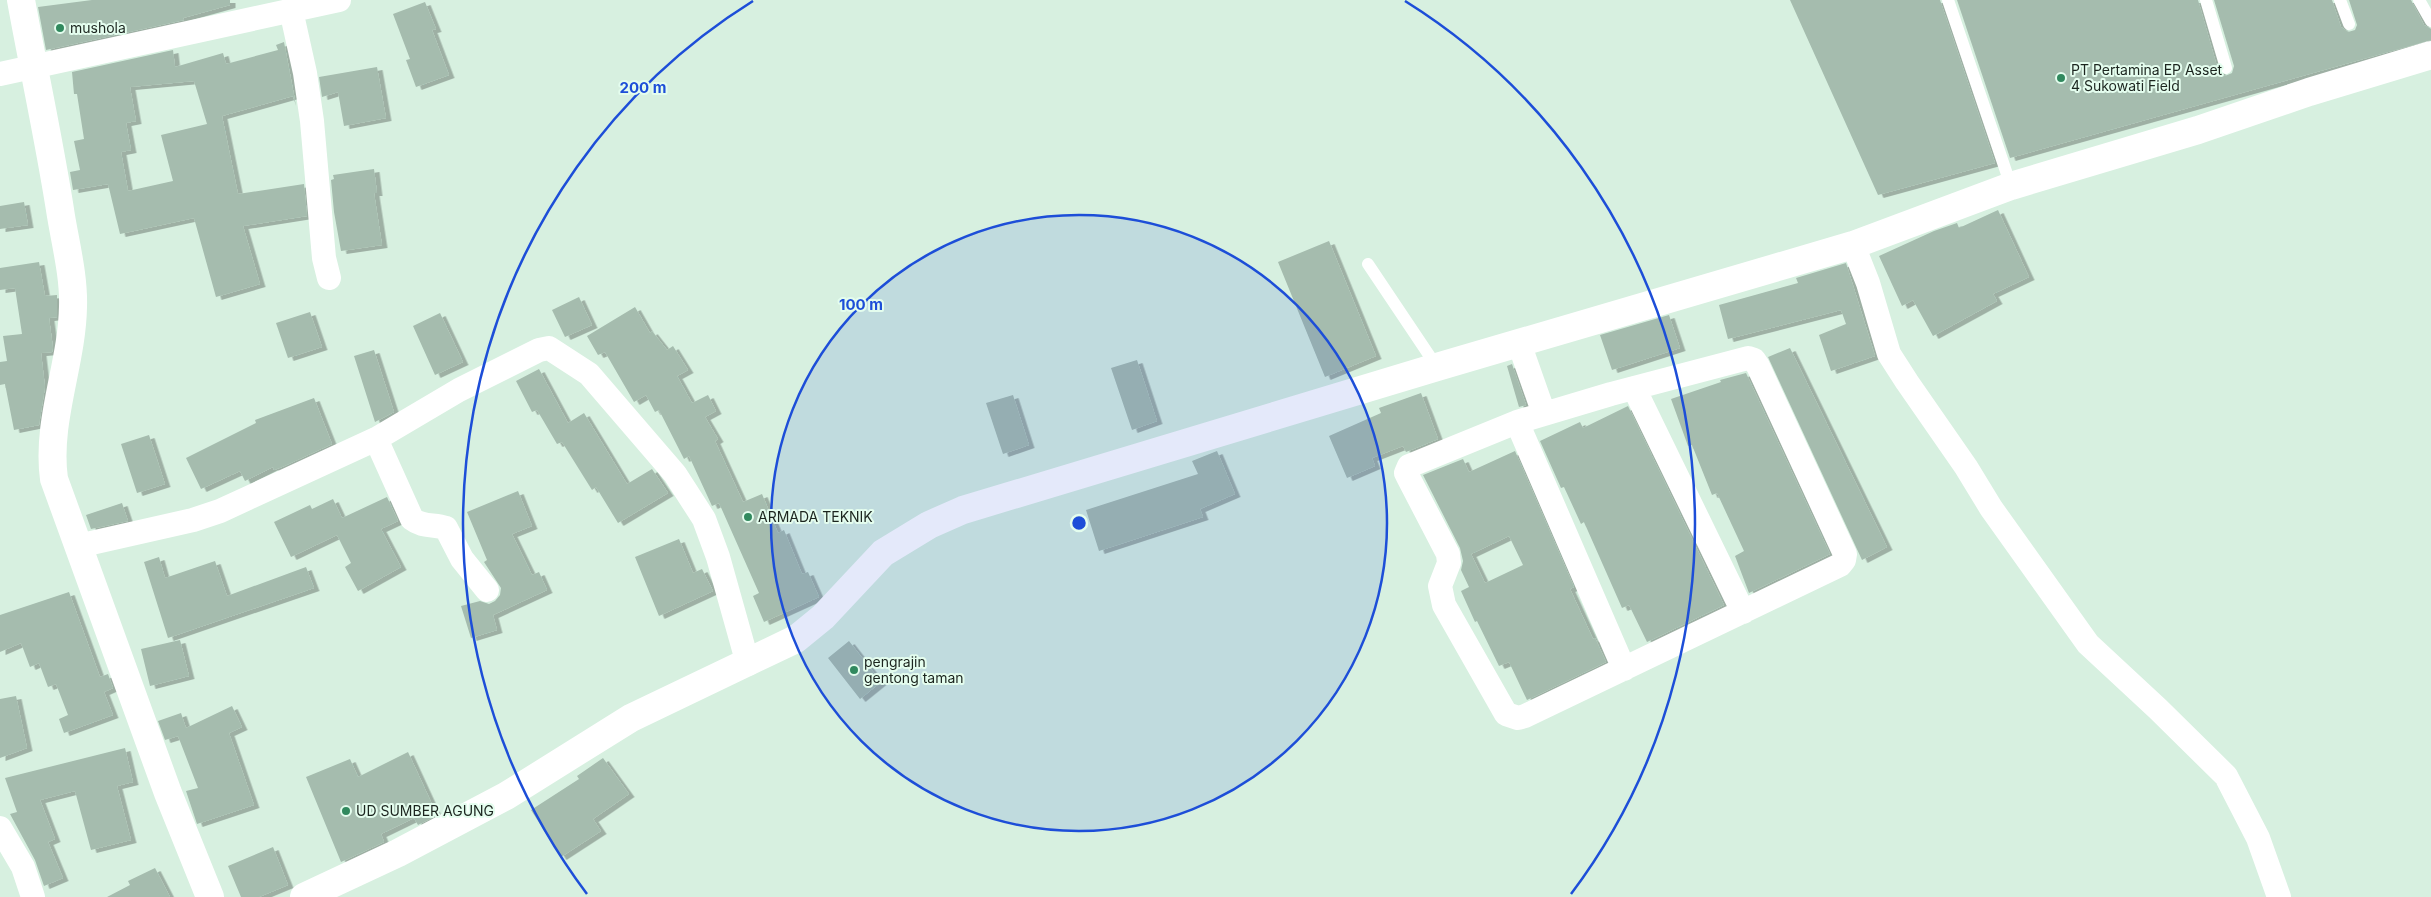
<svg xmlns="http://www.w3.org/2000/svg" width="2431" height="897" font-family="Inter,sans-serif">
  <defs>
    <filter id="shadow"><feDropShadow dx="5.5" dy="3" stdDeviation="0" flood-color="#0004"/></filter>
  </defs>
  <rect width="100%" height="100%" fill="#d7f0e0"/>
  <path fill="#a5bcae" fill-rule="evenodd" filter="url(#shadow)" d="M92,0H230V5L183,18L184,20L46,50L38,7Z
    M1790,0H1940L1995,163L1878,195Z
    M1957,0H2198L2218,70L2225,76L2232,73L2234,66L2214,0H2332L2341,27L2348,32L2355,30L2357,25L2349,0H2411L2424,25L2431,29V40L2010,158Z
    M425,2L436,29L432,30L449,75L416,87L406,60L410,59L393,14Z
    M284,42L296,106L293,96L222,116L238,194L304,184L307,216L243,226L260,284L216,297L194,218L120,234L108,184L73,190L70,172L80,170L74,141L84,139L77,94H74L72,72L173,50L175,67L223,53L226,64L278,50L276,45ZM194,81L207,124L161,135L173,181L128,191L121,152L131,150L126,123L136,121L130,87Z
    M377,67L386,118L344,126L338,92L322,97L319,77Z
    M374,169L377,193H374L382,245L341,251L334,212L331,180L334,179L333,175Z
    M24,202L28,225L0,229V206Z
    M1998,210L2029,277L1993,294L1997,301L1933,336L1913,300L1902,306L1879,256L1934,231L1957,223L1959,228Z
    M1329,241L1376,356L1325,377L1278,262Z
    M39,262L45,296L57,295V317L49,318L53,348L52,352L41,353L45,387L39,425L14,430L5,384L0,385V362L7,361L3,336L22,334L15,288L0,290V268Z
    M1846,263L1875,356L1831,371L1819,335L1846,324L1841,310L1728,339L1719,305L1798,283L1796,278Z
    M579,297L592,325L565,337L552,310Z
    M635,307L650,333L652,331L667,350L673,346L688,370L677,376L692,403L708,395L716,411L705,417L718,439L715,441L743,502L762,494L778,533L784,530L802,574L808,572L819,597L764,622L753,596L759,593L719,503L712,506L689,456L684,459L659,410L655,412L646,395L634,402L605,352L598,355L587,336Z
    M310,312L322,347L288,358L276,323Z
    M440,313L463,362L435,375L413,326Z
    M1669,315L1680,348L1612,370L1600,335Z
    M1790,348L1887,547L1862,560L1768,357Z
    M374,350L394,412L375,422L354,356Z
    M1137,360L1157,421L1132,430L1111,368Z
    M1512,364L1526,405L1519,407L1507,366Z
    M539,369L568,423L584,413L627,484L652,469L668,493L618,523L596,487L592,490L562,442L557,444L537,410L532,412L516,381Z
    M1746,373L1830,554L1749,593L1735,556L1744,551L1717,493L1712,495L1692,445L1688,446L1671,399L1721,382L1720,380Z
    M1421,393L1438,439L1406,452L1403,446L1372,458L1375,466L1347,478L1329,436L1381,413L1379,408Z
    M1013,395L1029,445L1003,454L986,403Z
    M314,398L332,444L282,467L274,470L273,467L245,481L240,471L201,489L186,458L256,423L255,420Z
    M1628,406L1724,605L1647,642L1629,605L1622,608L1584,522L1581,524L1564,487L1561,488L1540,441L1580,422L1583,428Z
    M149,435L165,484L137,493L121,444Z
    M1217,451L1235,494L1200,509L1203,517L1099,551L1086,510L1198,474L1192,461Z
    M1515,451L1574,587L1570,589L1593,639L1595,638L1606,662L1527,700L1509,662L1499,666L1477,621L1475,622L1461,591L1469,587L1461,570L1463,561L1460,548L1423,475L1463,459L1469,472ZM1509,536L1523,565L1485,583L1471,554Z
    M518,491L532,526L512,534L532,575L539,572L547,590L493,615L497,630L471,638L461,606L480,601L489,604L495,601L500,595L501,588L484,562L487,560L467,512Z
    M387,497L398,521L381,529L401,567L358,591L345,567L351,563L337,535L291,557L274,522L310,505L312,509L333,499L342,518Z
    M122,503L128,521L91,529L86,515Z
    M679,539L693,573L702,569L713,591L659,616L635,557Z
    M159,557L165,578L215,561L227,596L306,567L314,588L168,638L144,562Z
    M69,592L100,677L108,674L113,688L104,692L113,715L64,733L59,719L68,715L56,684L48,687L39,663L30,667L21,643L0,652V615Z
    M180,640L189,676L150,686L141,649Z
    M849,641L881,682L860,699L828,658Z
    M16,696L27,748L0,758V699Z
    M232,706L242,727L229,733L254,805L197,824L186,791L198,788L178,736L165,740L158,721L181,713L186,728Z
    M125,748L133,782L117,786L131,840L91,850L75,791L40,800L55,839L48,842L63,878L44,886L35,860L10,814L17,812L5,778Z
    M408,752L437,815L418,825L414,818L381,834L384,842L341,862L306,777L350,759L358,777Z
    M603,758L629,794L593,819L601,831L561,857L531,810L579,779L577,776Z
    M273,847L288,885L259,897H241L228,866Z
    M155,868L170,897H107L130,885L128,881Z"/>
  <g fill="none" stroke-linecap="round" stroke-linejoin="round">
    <path stroke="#fff" stroke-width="12" d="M1948,0L2011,186
      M2206,0L2226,68
      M2340,0L2349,24
      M2419,0L2431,21
      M1368,264L1437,367"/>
    <path stroke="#fff" stroke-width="24" d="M291,10L305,73L312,121L324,258L329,278
      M0,74L339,0
      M1853,245L1868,283L1889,354L1907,382L1966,467L1991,508L2088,644L2158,709L2226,776L2258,838L2279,897
      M1519,343L1544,414
      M1748,358L1754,360L1758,366L1845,554L1844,560L1840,565L1525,716L1518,718L1506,714L1444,605L1440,586L1449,563L1448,554L1408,477L1406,473L1409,466L1517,422L1611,394Z
      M1634,388L1743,612
      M1517,422L1624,669
      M376,439L412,519C422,527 434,524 446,528L462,559L487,590
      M78,546L193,520L220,511L376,439L459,390L539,350L549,348L589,374L675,474L704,519L718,557L748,664
      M0,828L23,867L33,897"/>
    <path stroke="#fff" stroke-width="28" d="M21,0C34,72 50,144 61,216C66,246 74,277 73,307C72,364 46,422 54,479L168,793L210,897
      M304,897L398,853L506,796L631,718L796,639L823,617L883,553L929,525L963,510L1437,367L1853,245L2011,186L2198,130L2309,92L2431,55"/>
  </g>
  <circle cx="1079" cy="523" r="308" fill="#1d4ed8" fill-opacity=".12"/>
  <g fill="none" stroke="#1d4ed8" stroke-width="2.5">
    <circle cx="1079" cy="523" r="308"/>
    <path d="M587 894A616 616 0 0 1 753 1M1405 1A616 616 0 0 1 1571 894"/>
  </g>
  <g fill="#31895e" stroke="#e4fdee" stroke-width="2">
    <circle cx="60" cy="28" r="5"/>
    <circle cx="2061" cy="78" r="5"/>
    <circle cx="748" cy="517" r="5"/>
    <circle cx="854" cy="670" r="5"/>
    <circle cx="346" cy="811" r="5"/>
  </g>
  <g text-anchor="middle" stroke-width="4" stroke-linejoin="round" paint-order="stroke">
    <g font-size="14" fill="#1c251f" stroke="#e4fdee" text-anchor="start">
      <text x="70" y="33">mushola</text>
      <text x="2071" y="75">PT Pertamina EP Asset<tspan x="2071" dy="16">4 Sukowati Field</tspan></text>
      <text x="758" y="522">ARMADA TEKNIK</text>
      <text x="864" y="667">pengrajin<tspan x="864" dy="16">gentong taman</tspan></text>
      <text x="356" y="816">UD SUMBER AGUNG</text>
    </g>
  </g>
  <circle cx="1079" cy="523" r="8" fill="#1d4ed8" stroke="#e4fdee" stroke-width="2.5"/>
  <g font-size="15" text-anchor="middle" font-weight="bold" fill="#1d4ed8" stroke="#e4fdee" stroke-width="4" stroke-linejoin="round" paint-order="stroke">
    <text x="643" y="93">200 m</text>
    <text x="861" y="310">100 m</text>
  </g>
</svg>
